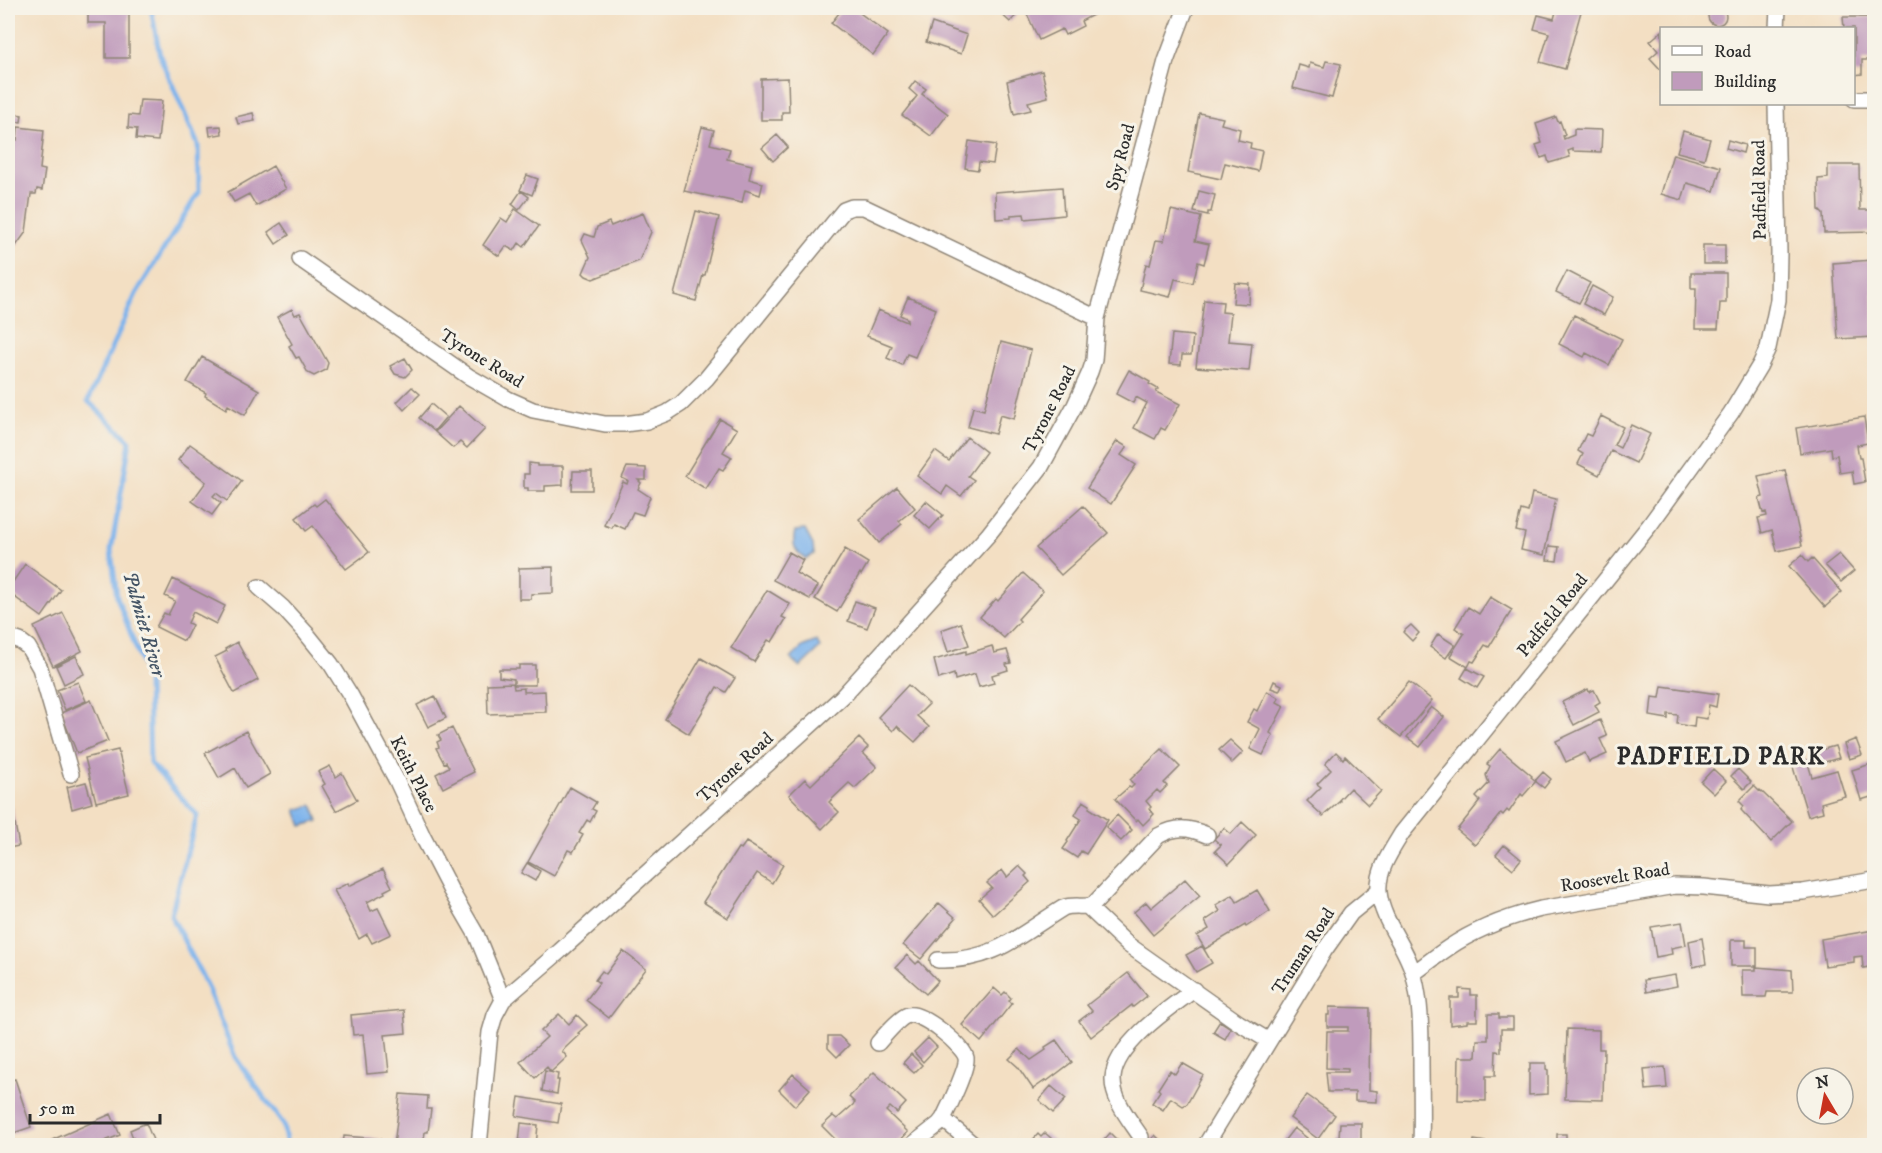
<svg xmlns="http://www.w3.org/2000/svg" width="1882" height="1153" font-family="'IM FELL DW Pica',serif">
  <rect width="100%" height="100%" fill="#f7f3e8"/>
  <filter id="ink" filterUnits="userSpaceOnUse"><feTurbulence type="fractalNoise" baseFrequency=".0167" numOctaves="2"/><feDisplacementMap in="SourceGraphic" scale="12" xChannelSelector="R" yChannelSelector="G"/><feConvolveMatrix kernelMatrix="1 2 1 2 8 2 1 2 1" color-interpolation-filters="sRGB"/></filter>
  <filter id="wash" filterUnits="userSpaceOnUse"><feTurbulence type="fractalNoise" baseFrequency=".008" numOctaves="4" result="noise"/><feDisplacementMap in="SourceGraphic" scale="24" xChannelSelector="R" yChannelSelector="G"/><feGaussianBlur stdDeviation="1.35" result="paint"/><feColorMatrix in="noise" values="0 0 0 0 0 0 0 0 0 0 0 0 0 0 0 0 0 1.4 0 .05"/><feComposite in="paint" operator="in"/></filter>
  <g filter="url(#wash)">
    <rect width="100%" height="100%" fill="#f3dfc3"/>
    <path fill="#7db3ec" stroke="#546f8c" stroke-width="1.5" d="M805,530L813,545L814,554L806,559C794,551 792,545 795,531Z
      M817,641L820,648L800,667L791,659L802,647Z
      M313,805L318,821L302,826L296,810Z"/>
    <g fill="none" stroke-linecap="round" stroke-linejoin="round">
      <path stroke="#7db3ec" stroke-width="5" d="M151,8L160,56L198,145L199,192L136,294L88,401L130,441L111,551L117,597L148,680L150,763L197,815L171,915L205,982L235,1057L283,1124L287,1146"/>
    </g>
    <g id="blocks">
      <path fill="#c09bbc" d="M1708 16a9 9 0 1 1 18 0a9 9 0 1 1-18 0Z
        M88,8H129V58H106V23H88Z
        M843,8H853L888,34L873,55L831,23Z
        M1003,8H1023L1010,22L999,12Z
        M1041,8H1092L1095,14L1081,21L1083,26L1065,35L1062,29L1039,40L1027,14Z
        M1557,8H1582L1565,69L1540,62L1549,33L1534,29L1538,15L1554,19Z
        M1843,17H1874V60H1862V74L1854,75V28H1844Z
        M932,23L967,35L961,54L926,42Z
        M1662,31V71L1650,58L1658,51L1650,41Z
        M1326,61L1341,64L1332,98L1293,88L1299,65L1309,68L1310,63L1324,67Z
        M1042,71L1048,97L1028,102L1031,110L1014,114L1007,81Z
        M788,78L789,112H782V120H761V79Z
        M915,81L926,89L922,94L948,114L931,136L902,115L917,96L909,89Z
        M140,100L162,101L158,141L136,139L137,129L128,128L129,115L138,116Z
        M8,113L22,115L21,122L13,121L11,130L8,129Z
        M253,113L255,121L238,124L236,117Z
        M1199,113L1223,118L1221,124L1240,129L1238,140L1251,143L1250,148L1262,151L1258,171L1225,163L1221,179L1188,172Z
        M1556,117L1558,122L1560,121L1565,135L1563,136L1564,139L1574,135V129L1602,130L1601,152L1573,151V149L1568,151L1570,157L1549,163L1547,156L1541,158L1536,145L1542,143L1536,124Z
        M221,126L222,134L210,136L209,127Z
        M18,127L44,130L40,169L45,170L42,190L37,189L36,194H31L26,232L8,257V154L11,155L13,140H17Z
        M702,127L714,130L710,144L730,149L727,159L752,165L749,179L763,183L760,195L745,190L742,203L684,191Z
        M1683,131L1710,139L1704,159L1677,152Z
        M777,135L788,147L773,161L762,148Z
        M1728,140L1745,145L1743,153L1726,148Z
        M969,141L996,145L993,164L979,162L978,170L965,168Z
        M1673,154L1721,167L1714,191L1687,183L1682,200L1661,194Z
        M1828,165H1859L1860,210H1874V232L1824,233L1823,214L1819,210L1818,179L1828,178Z
        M273,166L286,189L256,206L249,194L234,202L228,192Z
        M527,175L538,179L532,195L520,190Z
        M1062,187L1064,215L1025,219L1024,214L1011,215V218L996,219L995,192Z
        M521,191L529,197L519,210L512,204Z
        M1199,191L1215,195L1211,212H1208V215L1194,212Z
        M515,209L539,226L524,247L519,243L514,251L506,246L499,256L483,245L501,218L507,222Z
        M1171,210L1201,217L1195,241L1209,244L1204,264L1198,262L1193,283L1175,279L1170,297L1140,290L1146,264L1150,265L1156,240L1164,241Z
        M696,211L719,217L705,275H703L696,301L674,295Z
        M643,213L651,232L639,261L593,279L586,276L583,273L590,257L582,240L585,234L594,237L597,227L609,222L611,226Z
        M281,223L289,235L276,244L268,232Z
        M1703,245H1725V264H1703Z
        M1872,260L1874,337L1838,339L1833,263Z
        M1567,271L1590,283L1579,303L1556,292Z
        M1691,273H1726V303H1720L1718,329H1695L1696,288H1691Z
        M1235,283L1250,284L1249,304L1233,303Z
        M1592,286L1613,297L1604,315L1583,304Z
        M908,297L936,309L915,357L907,354L902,365L887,358L892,346L867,336L878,310L907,322L908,319L900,315Z
        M1204,300L1223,302L1222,312L1231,313L1228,341L1252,343L1249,371L1196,367Z
        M292,309L295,315L300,313L328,363L326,370L314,376L308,373L299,357L296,358L289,346L292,344L277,317Z
        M1574,315L1622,339L1609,365L1586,353L1584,357L1559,344Z
        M1172,334L1193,336L1191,355H1182L1181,365L1169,364Z
        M1001,342L1031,350L1014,419L1000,415L995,434L968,427L973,407L984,410Z
        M202,357L259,390L245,415L228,405L226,409L205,396L206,393L187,382Z
        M405,358L412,370L405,377L395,374L390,366Z
        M1129,370L1150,382L1149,384L1158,389L1156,392L1180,404L1165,430L1161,428L1155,439L1134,428L1147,403L1136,397L1133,403L1116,394Z
        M412,387L420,394L404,410L397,402Z
        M431,404L446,417L434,431L419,418Z
        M459,406L485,429L467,448L460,442L453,448L435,432Z
        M1601,416L1623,427L1614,445L1620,448L1631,425L1650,434L1636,463L1611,451L1599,475L1578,464L1583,454L1578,451L1586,434L1591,436Z
        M1864,417L1868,443L1857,445L1859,458H1861L1865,482L1854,484L1852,471L1840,473L1837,455L1832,456L1831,448L1800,453L1796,428Z
        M720,419L737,429L723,452L732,457L723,470L719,468L706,489L685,476Z
        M967,437L986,452L968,476L974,480L961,496L947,486L942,494L917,476L935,451L949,461Z
        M1117,441L1127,447L1121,455L1136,465L1111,504L1087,488Z
        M190,444L242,481L227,501L216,493L213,496L221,503L212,515L192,501L206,482L178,460Z
        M529,463L537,464V466H563V485L545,486V491H528V488H524V474H529Z
        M627,467L646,468V480H638L641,483L638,489L650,497L643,515L633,512L625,529L614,524L612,528L604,525L623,482L627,484L628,481L622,478Z
        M1785,470L1802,546L1777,551L1772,530L1762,533L1758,518L1767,516L1766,512L1763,513L1759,498L1763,497L1758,476Z
        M573,471H592V490H572Z
        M897,487L915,508L899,521L902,524L879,543L859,519Z
        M1532,493L1556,499L1544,555L1521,550L1525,533L1516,531L1521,510L1528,512Z
        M325,499L369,552L346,569L313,526L306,531L296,518L314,504L316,506Z
        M926,501L943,515L930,529L914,515Z
        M1083,506L1108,533L1061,575L1036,548Z
        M1549,546L1559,547L1557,561L1547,560Z
        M845,549L868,563L861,575L860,573L837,612L815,599Z
        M789,552L803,560L796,573L818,586L810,599L773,580Z
        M1839,554L1854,571L1841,582L1825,565Z
        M1802,555L1808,562L1812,558L1842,592L1825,607L1789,566Z
        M25,564L61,590L42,617L8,592V589Z
        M553,567V593L531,594V599H519V568Z
        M1023,573L1043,591L1018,619L1020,621L1004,638L980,617L996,599L998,601Z
        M173,579L225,606L216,624L193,612L188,623L192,625L184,641L156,627L164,613L168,615L175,601L165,596Z
        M767,590L790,604L782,617L786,619L772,642L768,640L754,662L731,648Z
        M1490,597L1512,610L1489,647L1485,645L1474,662L1471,661L1468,667L1450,656L1464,634L1455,628L1468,607L1479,614Z
        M8,599L13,600L8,619Z
        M855,601L875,608L867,628L848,621Z
        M63,613L82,651L53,666L34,627Z
        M961,623L969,645L948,652L941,630Z
        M1411,625L1419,633L1412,641L1403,632Z
        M1438,634L1455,645L1446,658L1430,647Z
        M237,642L258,680L234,693L215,657L227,651L225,649Z
        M992,646L994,653L1007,650L1011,663L1006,664L1008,670L992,675L994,683L979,687L975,674L955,680L954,674L939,679L934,660L966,651V654Z
        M76,656L84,674L64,684L56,666Z
        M701,658L735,678L726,692L717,687L689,734L665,719Z
        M519,665H535V685H514V679L499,677V669H519Z
        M1467,668L1484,677L1477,688L1461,678Z
        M1274,681L1282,685L1279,691L1271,688Z
        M78,682L86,701L65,710L57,690Z
        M1409,682L1432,700L1401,737L1378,719Z
        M513,683L514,689L524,688V692L545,691L546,712L488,714L487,684Z
        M908,685L929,704L917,716L929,727L915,742L897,726L893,731L878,717Z
        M1662,686L1718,694L1716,707L1709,705L1707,719L1695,717L1694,727L1677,724L1678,715L1668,714V719L1650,716L1652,697L1660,698Z
        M1588,689L1589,692L1594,690L1600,702L1595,705L1599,712L1574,725L1562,702Z
        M1267,691L1279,698L1277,702L1284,706L1270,733L1273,735L1263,755L1250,749L1260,729L1247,722L1254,709L1257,711Z
        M435,696L446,718L428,727L417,705Z
        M91,700L108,741L77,753L61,713Z
        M1431,707L1444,717L1420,747L1407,737Z
        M1600,720L1607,736L1600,739L1607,754L1589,762L1585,753L1566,762L1556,741Z
        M452,728L474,772L443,788L436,774L449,767L446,762L444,763L436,748L439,747L437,742L441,740L438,735Z
        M246,731L270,774L246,788L235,768L219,778L205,753Z
        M859,738L868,747L863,753L877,767L855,788L849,783L829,802L839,812L822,829L789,795L805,779L811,785Z
        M1856,739L1862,755L1849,759L1844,744Z
        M1230,740L1243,752L1232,763L1219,750Z
        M1835,746L1839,758L1821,763L1817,751Z
        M1162,749L1180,767L1164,783L1167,786L1160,793L1157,790L1146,801L1151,807L1149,809L1154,814L1143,825L1138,819L1136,821L1115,799L1129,787L1131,788L1134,785L1130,780Z
        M1500,749L1532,776L1531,777L1536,781L1523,796L1521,794L1509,812L1507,810L1503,815L1501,813L1475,845L1457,830L1480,801L1476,797L1489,783L1486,775L1490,766L1487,764Z
        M118,750L129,794L96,802L85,758Z
        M1336,752L1343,759L1345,756L1381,791L1368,805L1350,788L1339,800L1340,801L1323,816L1307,801L1321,787L1317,784L1331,770L1325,764Z
        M1807,760L1812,777L1837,770L1845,796L1821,803L1823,812L1808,816L1792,764Z
        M1874,763V796L1861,800L1852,770Z
        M330,766L336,777L342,773L357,800L336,811L322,786L325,784L318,772Z
        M1713,769L1726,781L1714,794L1701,782Z
        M1738,769L1751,782L1744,789L1731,776Z
        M1543,772L1551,779L1544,788L1535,781Z
        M86,782L92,803L72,809L67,787Z
        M1754,786L1759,791L1760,790L1792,821L1771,842L1741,810L1744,806L1739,801Z
        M570,787L596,802L592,809L596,811L590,822L587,820L579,833L583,835L573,852L568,850L554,876L528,862Z
        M1083,801L1090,805L1089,808L1108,820L1086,854L1081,851L1077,858L1063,849L1068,842L1067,841L1081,819L1075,815Z
        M12,807L19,846L8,848V808Z
        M1117,815L1132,830L1121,841L1106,827Z
        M1242,822L1256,835L1229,864L1215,851L1221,845L1214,839L1224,828L1231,834Z
        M746,842L783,865L772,883L757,873L728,918L703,902L738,848L741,849Z
        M1504,845L1521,859L1513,869L1496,855Z
        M527,863L540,871L535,881L521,873Z
        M1019,866L1027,874L1025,876L1030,882L993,915L979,899L992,888L987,883L1002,870L1007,877Z
        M383,869L392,887L384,891L385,893L367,902L371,911L378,908L391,934L372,943L367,934L359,939L334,890L348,883L349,886Z
        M1185,879L1200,896L1153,935L1134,912L1146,902L1151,908Z
        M1257,890L1270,911L1246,927L1245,925L1205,949L1197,936L1209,929L1205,921L1220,911L1216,905L1233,895L1237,902Z
        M939,903L956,918L921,959L903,945Z
        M1682,922L1686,945L1671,948L1672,954L1656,957L1651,927Z
        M1874,930V966L1863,968L1862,956L1854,957V962L1825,966L1821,939Z
        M1702,938L1706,964L1693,967L1689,941Z
        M1731,940H1746V947H1757V966H1731Z
        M1202,946L1212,963L1196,972L1186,955Z
        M623,951L646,969L609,1018L586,1000L599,983L595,980L602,971L606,974Z
        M907,955L916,964L919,961L938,981L926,994L896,967Z
        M1756,967L1792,970L1793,992H1767L1766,997H1743L1742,970H1756Z
        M1128,973L1147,996L1133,1007L1132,1005L1091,1037L1079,1021L1092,1011L1087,1005Z
        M1675,975L1677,986L1646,992L1644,980Z
        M994,988L1002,995L1005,992L1011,998L1009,1001L1012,1003L981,1042L962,1025Z
        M1459,989L1471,990V995H1477V1021H1467V1023L1450,1025V998H1459Z
        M1329,1007L1370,1008L1369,1090L1377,1091V1102L1355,1101V1092H1328L1326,1072H1348V1069L1326,1068L1327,1031H1348V1027H1327V1015H1329Z
        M404,1010L406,1033L385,1035L389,1072L367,1074L363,1034L353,1035L351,1015Z
        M559,1014L569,1024L577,1015L587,1025L578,1033L580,1034L562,1051L567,1057L551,1072L547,1067L535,1078L520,1062L547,1037L541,1031Z
        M1488,1014H1499V1018H1513V1029H1501V1052L1496,1051L1495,1076H1486V1101L1458,1100L1459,1057H1476L1477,1040H1488Z
        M1220,1021L1231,1028L1225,1039L1213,1032Z
        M1567,1029L1599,1030V1049H1604L1603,1100L1565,1099Z
        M828,1036H839L849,1045L837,1057L828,1048Z
        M928,1038L937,1047L923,1062L914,1052Z
        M1056,1040L1072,1062L1047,1081L1046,1080L1033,1089L1018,1067L1009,1059L1019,1049L1031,1060L1046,1050L1045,1047Z
        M911,1054L922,1065L914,1073L903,1063Z
        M1182,1063L1203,1075L1187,1104L1183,1106L1171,1098L1163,1110L1152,1103L1160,1091L1158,1089L1170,1070L1175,1074Z
        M1530,1063H1546V1069L1548,1070V1094L1529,1095V1070H1530Z
        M1665,1067L1667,1088L1646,1090L1644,1069Z
        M545,1071L558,1074L557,1080H559L557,1094L542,1091Z
        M874,1072L906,1103L897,1113L890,1107L886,1111L908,1132L895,1146H856L851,1141L847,1146H842L822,1126L833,1116L837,1119L855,1103L849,1097Z
        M793,1074L810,1089L795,1106L779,1090Z
        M15,1079L31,1127L8,1135V1081Z
        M1051,1086L1066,1099L1053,1113L1039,1100Z
        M400,1094L428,1096L427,1109H431L428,1132H425L423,1146H394Z
        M1307,1095L1335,1115L1318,1139L1290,1118Z
        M519,1097L561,1104L558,1123L516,1116Z
        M111,1114L120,1135L100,1143L101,1146H54L52,1140Z
        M146,1123L155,1145L136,1146L130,1130Z
        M521,1123L538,1125L536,1146L519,1144Z
        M1340,1123H1361V1144H1356V1146H1344V1143H1337V1137H1339Z
        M1294,1128L1307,1138L1302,1146H1290L1284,1141Z
        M1045,1133L1057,1143L1059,1141L1063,1146H1027L1038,1134L1041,1137Z
        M1110,1133L1123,1146H1099Z
        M1557,1134H1566V1146H1557Z
        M1155,1135L1166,1146H1146Z
        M344,1136L380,1139L379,1146H343Z
        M1474,1140L1497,1144V1146H1473Z"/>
    </g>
  </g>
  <g filter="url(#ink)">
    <use href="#blocks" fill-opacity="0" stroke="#8f8577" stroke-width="1.5"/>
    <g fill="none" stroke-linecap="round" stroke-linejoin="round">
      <defs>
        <path id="minor" d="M1777,28L1778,8
          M1854,99H1874
          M300,259L468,376L508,399L533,410L605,424H624L647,421L667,413L681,404L706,379L844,210L852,207H864L1097,318
          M259,587L283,608L306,633L331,664L351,696L397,781L423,837L451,891L476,934L503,1000
          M8,637L20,641L28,647L40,668L71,774
          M1087,906L1127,944L1239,1023L1269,1041
          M938,960C994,962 1019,935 1063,908C1074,904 1083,908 1093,905L1158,836C1176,826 1188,827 1207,835
          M1414,973C1425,965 1436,956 1448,948C1476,929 1508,917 1541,909L1675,886L1704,887L1769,894L1803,892L1874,880
          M878,1043C884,1036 900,1017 908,1015C921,1011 964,1046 966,1058C968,1067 948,1109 943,1119L939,1124L911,1146
          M943,1119L975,1146
          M1141,1137C1130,1120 1112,1100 1113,1078C1115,1045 1169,1008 1194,990
          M479,1146L490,1032L495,1015L503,1000L560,951L842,697L988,535L1041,467L1075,405L1090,372L1094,360L1097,318L1166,61L1186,8
          M1205,1146L1324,951L1351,913L1378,891
          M1421,1146C1422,1116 1421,1087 1421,1058C1421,1031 1421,1003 1414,976C1407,946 1382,923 1379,892C1377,871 1391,851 1402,833L1649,526L1731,413L1760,365L1768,348L1778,300L1779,253L1776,104"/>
      </defs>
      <use href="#minor" stroke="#8f8577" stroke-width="18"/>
      <use href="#minor" stroke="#fff" stroke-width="15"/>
    </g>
  </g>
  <g text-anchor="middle" stroke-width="6" stroke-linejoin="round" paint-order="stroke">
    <g font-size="18" fill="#2b2b2b" stroke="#f7f3e8">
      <text transform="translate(1120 157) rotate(-75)" y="6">Spy Road</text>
      <text transform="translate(1759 190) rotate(-91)" y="6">Padfield Road</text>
      <text transform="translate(482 358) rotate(32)" y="6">Tyrone Road</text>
      <text transform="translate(1049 409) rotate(-63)" y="6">Tyrone Road</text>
      <text transform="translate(1552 615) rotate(-51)" y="6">Padfield Road</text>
      <text transform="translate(735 767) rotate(-42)" y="6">Tyrone Road</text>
      <text transform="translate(414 774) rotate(63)" y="6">Keith Place</text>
      <text transform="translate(1615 877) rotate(-9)" y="6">Roosevelt Road</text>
      <text transform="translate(1303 951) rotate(-57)" y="6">Truman Road</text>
    </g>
    <g font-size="20" font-style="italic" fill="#445465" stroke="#f7f3e8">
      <text transform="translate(145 624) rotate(74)" y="7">Palmiet River</text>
    </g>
    <g font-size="24" font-weight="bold" letter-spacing="1.5" fill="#2b2b2b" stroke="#f7f3e8">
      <text x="1721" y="764">PADFIELD PARK</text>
    </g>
  </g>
  <rect width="1882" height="1153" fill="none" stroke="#f7f3e8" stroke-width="30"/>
  <rect x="1660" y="27" width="195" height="78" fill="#f7f3e8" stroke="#a5a39c" stroke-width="1.5"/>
  <rect x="1672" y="46" width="30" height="9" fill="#ffffff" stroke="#a5a39c" stroke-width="1.5"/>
  <text x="1714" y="57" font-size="18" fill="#2b2b2b">Road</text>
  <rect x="1672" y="72" width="30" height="18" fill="#c09bbc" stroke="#a5a39c" stroke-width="1.5"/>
  <text x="1714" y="87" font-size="18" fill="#2b2b2b">Building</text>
  <g transform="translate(1825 1096) rotate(350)"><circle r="28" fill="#f7f3e8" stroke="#a5a39c" stroke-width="1.5"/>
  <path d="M0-4.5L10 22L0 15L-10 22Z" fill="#c8321e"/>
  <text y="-9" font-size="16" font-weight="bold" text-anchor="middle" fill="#2b2b2b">N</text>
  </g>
  <path d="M30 1114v9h130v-9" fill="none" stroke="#2b2b2b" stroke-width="3"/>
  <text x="39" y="1114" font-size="18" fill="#2b2b2b" stroke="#f7f3e8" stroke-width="4.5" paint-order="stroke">50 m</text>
</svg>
